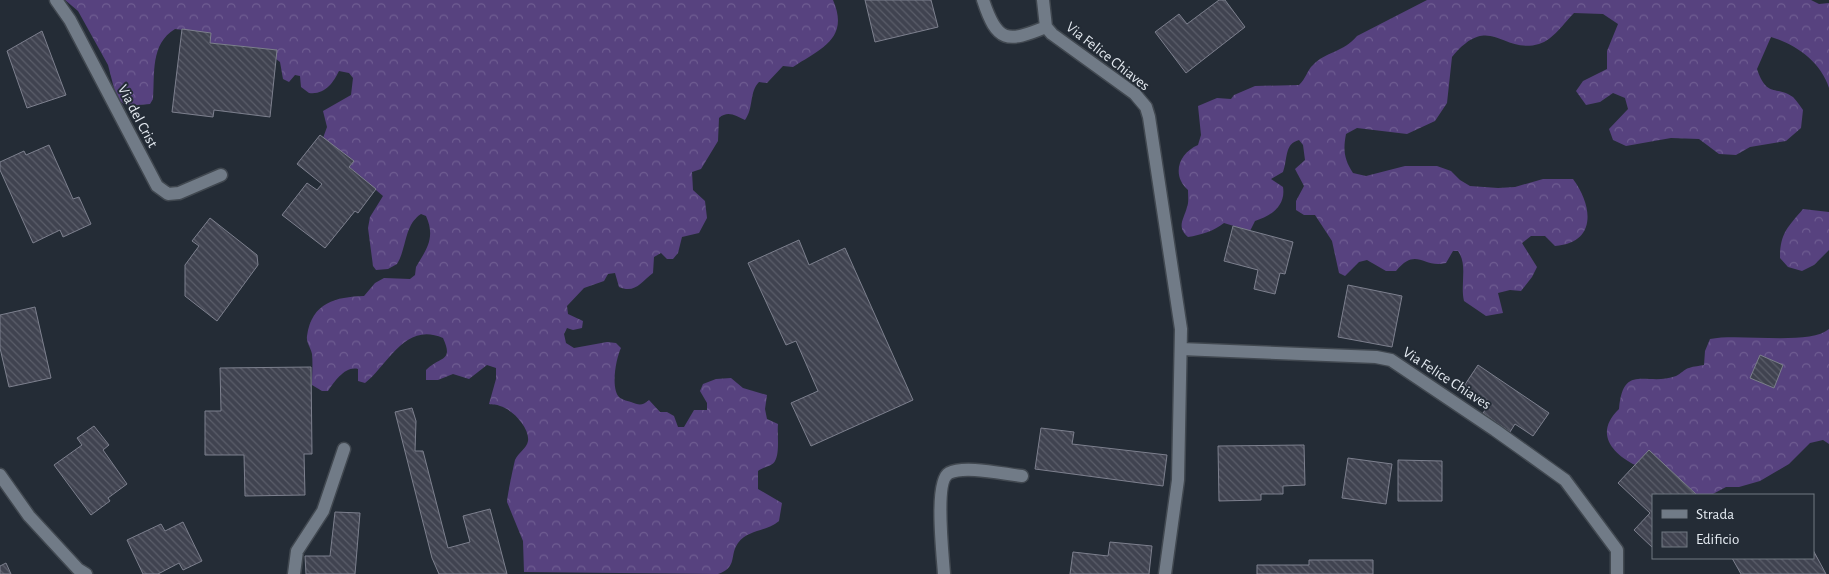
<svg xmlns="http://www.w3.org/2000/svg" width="1829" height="574" font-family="'Alegreya Sans',sans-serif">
  <defs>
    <pattern id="forest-crowns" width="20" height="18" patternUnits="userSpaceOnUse" patternTransform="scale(1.25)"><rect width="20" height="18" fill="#57427f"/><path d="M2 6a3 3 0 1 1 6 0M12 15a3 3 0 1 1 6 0" fill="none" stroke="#6f5d92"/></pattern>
    <pattern id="building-back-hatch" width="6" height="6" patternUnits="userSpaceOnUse" patternTransform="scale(1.25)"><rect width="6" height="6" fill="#404350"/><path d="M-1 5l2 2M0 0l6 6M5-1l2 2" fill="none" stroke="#5b5e6a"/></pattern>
  </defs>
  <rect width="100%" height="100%" fill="#242c36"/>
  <path fill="url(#forest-crowns)" fill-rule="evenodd" d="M65,0H833C850,39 820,49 793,67L783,66L767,83L759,82C749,92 754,108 745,120C736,116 728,110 719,118L718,141L701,169L692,172L693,190L705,201L707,218L699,233L682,237L678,253L673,259H667L661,253L654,257L653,273C641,282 635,294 619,287L615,273L608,274L604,281L584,288L567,306L568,314L583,321L582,328L573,330L567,328L564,334L566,343L574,348L607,342L616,343L621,348C616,358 610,390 620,398C623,400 628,401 631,402C639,405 642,406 649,400L660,412H667L674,416L678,427H684L694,410H707V403L700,391L703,384L716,379L731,378L743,388L767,395L765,409L767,419L778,424C777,434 780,452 775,461C773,466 763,467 758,471V489L782,503L779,521C766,532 749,529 738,543C729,556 738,567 718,574L524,572L523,541L507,502C507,497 514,464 515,460C518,453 527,448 528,441C530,428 512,409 500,406C497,404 492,405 489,404L496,379V368L487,365L469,379L453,374L438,380H426V370C440,356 454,362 443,338C405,321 388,365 365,383L358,381V369C345,366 335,381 328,391H322L312,385C312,375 313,364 312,354C311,348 306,343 307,336C312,302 336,297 364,296L375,283L384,278L410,279L415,275L416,267C426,250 436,238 426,216L421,214C404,225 407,248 397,264L388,269L376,270L373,266L368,228L370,217L383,196L349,167L353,162L323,138L327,127L323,111L351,95L353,78L349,73L339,71C333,83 325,95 309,93L301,87L300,76L295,75L289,82L283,79L280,62L276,59L277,50L210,43L211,33L175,29C150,44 155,74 153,99L150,104L127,106L120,101L115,92L108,65L78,11Z
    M1427,0H1811L1819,4L1829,3V88C1821,62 1795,44 1771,37L1757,69C1767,99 1777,85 1793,97C1797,101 1800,106 1803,110L1801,128L1786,141L1750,147L1736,155L1719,154L1699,139L1671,138L1626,146L1613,140L1609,129L1628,109L1625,98L1613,93L1600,102L1586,105L1576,91L1583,81L1607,69V51L1618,24L1603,14L1574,13C1564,23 1553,40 1539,44C1502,55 1490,11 1452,57L1447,103L1435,121L1407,134L1357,128L1346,134C1343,150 1344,159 1353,173L1366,176L1405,166H1437L1451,171L1460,180L1470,186L1498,188L1515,187L1543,179H1573C1593,206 1597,243 1555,246L1545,236H1531L1522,243L1537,267L1532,277L1521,291L1510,290L1498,293L1503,313L1486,316L1464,301C1460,284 1468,265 1458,251H1453L1446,263C1423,269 1417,246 1396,271H1386L1367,260L1359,262L1345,276L1339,273L1332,241L1315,215H1304L1296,210V201L1304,186L1295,169L1305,160L1303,145L1299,140C1284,144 1288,159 1283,172L1271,179L1283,187C1286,206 1271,216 1255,221L1250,231L1224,223C1214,231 1201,235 1188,237C1176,227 1184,219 1187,207C1189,202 1188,196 1188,190C1171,175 1179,153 1198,145L1201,135L1198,106L1217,98L1231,99L1234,95L1255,86L1299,85C1306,79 1307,70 1313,65C1325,52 1344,52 1357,36Z
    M1803,209L1829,212V250L1814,265L1802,271L1788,267L1780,258C1780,233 1788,227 1803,209Z
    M1829,329V444L1823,440L1810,443L1789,464L1760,481L1739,487H1726L1711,495H1697L1649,450L1635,465C1610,452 1595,432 1619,409C1623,362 1647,387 1676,376C1681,374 1684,369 1689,368C1694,366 1700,366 1704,365L1705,351L1710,339C1740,333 1809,346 1829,329ZM1760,355L1783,365L1774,388L1750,378Z"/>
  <path fill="url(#building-back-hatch)" stroke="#7d808e" d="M865,0H931L938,27L875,42Z
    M1219,0H1225L1245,27L1186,73L1155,32L1179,14L1187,24Z
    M182,29L211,33L210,43L277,50L270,117L214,110L213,117L172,112Z
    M42,31L66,95L27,108L7,51Z
    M320,135L354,161L349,167L376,189L358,213L355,211L325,248L282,215L307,183L317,190L322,184L297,164Z
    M49,145L73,199L79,197L91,224L63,237L60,230L33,243L0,170V162L24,151L26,155Z
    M210,218L257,255L258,265L217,321L185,296V265L199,246L192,241Z
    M1233,226L1293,242L1285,274L1280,273L1275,294L1254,289L1258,270L1224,261Z
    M799,240L809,265L845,248L913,400L811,446L791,403L818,391L796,341L786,345L748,263Z
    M1348,285L1402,296L1392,347L1338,337Z
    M35,307L51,378L9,387L0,348V315Z
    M1760,355L1783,365L1774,388L1750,378Z
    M1478,365L1549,413L1533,436L1515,424L1510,432L1483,413L1488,406L1462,389Z
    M311,367L312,454H304L305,495L245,496L244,455H205V411H221L220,368Z
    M412,408L416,421L415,451H423L448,548L470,542L463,516L490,509L507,574H439L432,558L395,412Z
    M94,426L109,445L103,450L127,484L108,498L110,501L91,515L54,465L82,445L77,438Z
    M1041,428L1074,432L1072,444L1167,455L1163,486L1035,469Z
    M1304,445L1305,485L1283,486V494H1261V500L1219,501L1218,446Z
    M1649,450L1697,495H1653V548L1634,530L1650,513L1618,483Z
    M1348,458L1392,464L1386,504L1342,498Z
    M1398,460L1442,461V501H1398Z
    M335,512L360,513L355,574H306L305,556H330Z
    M183,522L202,561L183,570L179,563L158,574H143L127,540L161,524L165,531Z
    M1110,542L1152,546L1149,574H1070L1073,552L1108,556Z
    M1813,550L1826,574H1741L1732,558H1813Z
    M1309,560H1373V574H1257V565H1309Z
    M6,563L11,574H0V566Z"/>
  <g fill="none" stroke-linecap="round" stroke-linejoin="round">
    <defs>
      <path id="minor" d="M56,0L70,20L157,186L168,194L179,193L221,175
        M983,0C997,43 1007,43 1046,27
        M1043,0L1046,27L1052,34L1135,94L1146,107L1149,117L1181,329L1178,480L1165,574
        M1181,349L1376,357L1391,360L1495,430L1565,480L1617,550V574
        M0,475L29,516L78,569L86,574
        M294,574L297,551L323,511L344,449
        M944,574C943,557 934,481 949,473C965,465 1003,474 1022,476"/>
    </defs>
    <use href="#minor" stroke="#414850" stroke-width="15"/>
    <use href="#minor" stroke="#717b87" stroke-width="12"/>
  </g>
  <g text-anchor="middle" stroke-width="4" stroke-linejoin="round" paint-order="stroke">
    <g font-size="15" fill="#e5ebf2" stroke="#242c36">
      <text transform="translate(1108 56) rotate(38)" y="5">Via Felice Chiaves</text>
      <text transform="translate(138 116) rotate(62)" y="5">Via del Crist</text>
      <text transform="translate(1447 378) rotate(33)" y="5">Via Felice Chiaves</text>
    </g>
  </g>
  <rect x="1652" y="494" width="162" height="65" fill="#242c36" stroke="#717881"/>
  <rect x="1662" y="510" width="25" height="8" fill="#717b87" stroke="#717881"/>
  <text x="1696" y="519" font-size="15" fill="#e5ebf2">Strada</text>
  <rect x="1662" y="532" width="25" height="15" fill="url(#building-back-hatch)" stroke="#717881"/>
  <text x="1696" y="544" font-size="15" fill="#e5ebf2">Edificio</text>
</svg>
